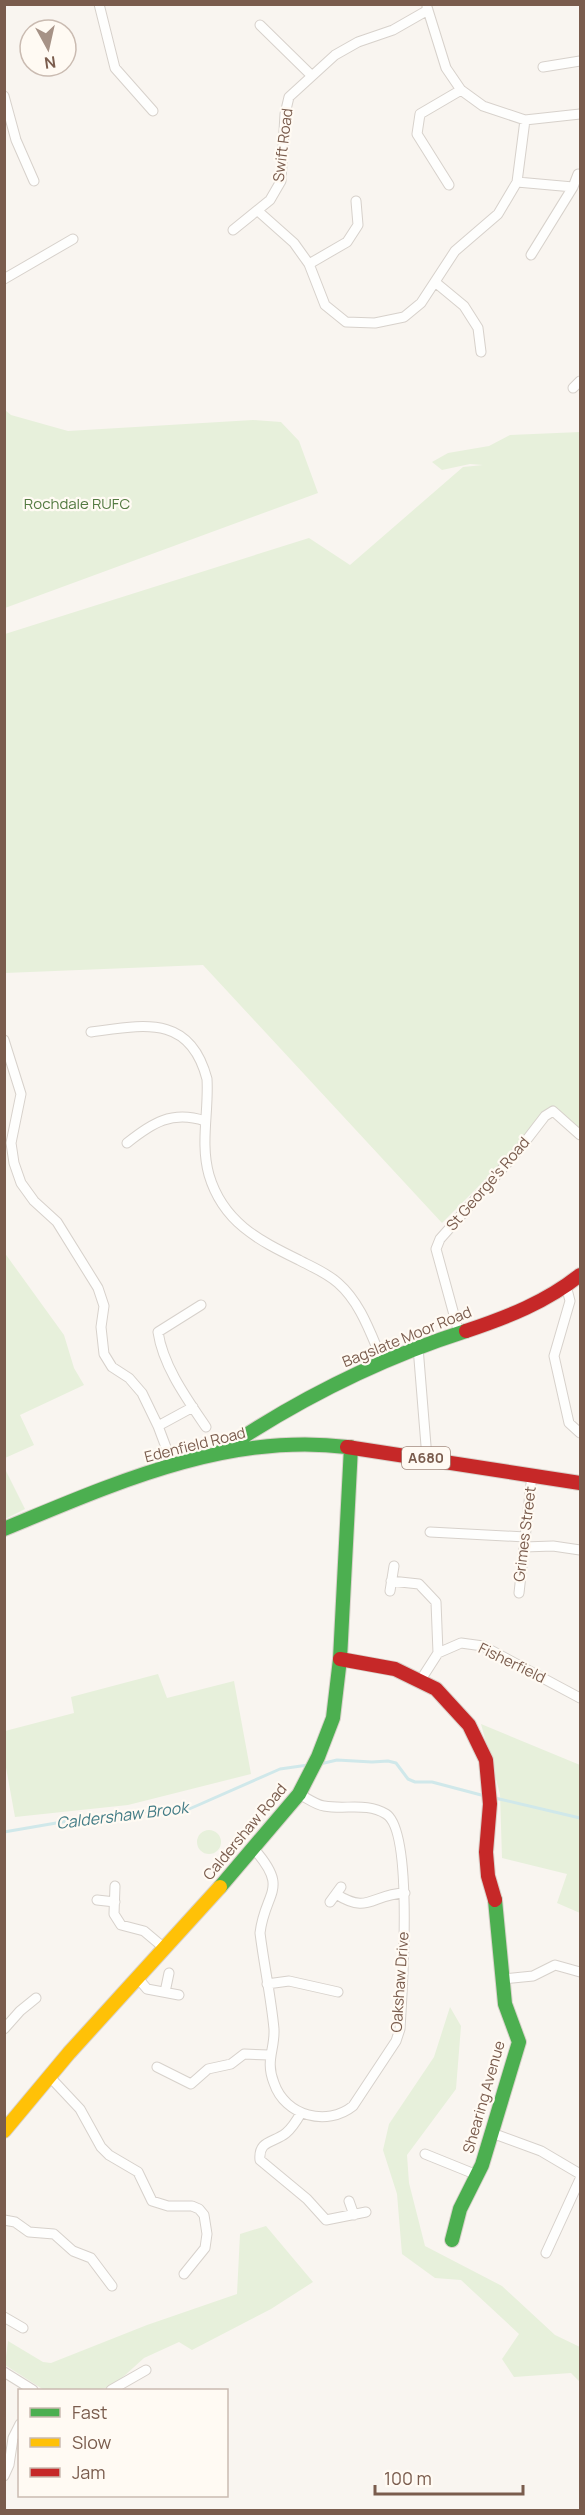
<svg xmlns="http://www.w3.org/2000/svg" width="585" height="2515" font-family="Manrope,sans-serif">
  <rect width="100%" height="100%" fill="#f9f5f0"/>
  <path fill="#e7f0db" d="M5,410L11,415L68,431L253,420L281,422L299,441L318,493L5,608Z
    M580,432V1133L549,1108L514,1151L442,1223L203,965L5,973V634L309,538L350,565L463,467L483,465L470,464L442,470L432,462L448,453L489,446L510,435Z
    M4,1252L64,1335L74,1368L84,1385L20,1415L34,1445L5,1458Z
    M4,1467L25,1509L5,1519H4Z
    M158,1674L167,1698L234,1681L251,1774L128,1805L15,1817L5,1762V1731L74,1713L71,1697Z
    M481,1724L580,1765V1913L557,1903L567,1874L502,1858L500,1794Z
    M197 1842a12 12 0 1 1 24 0a12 12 0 1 1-24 0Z
    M450,2007L461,2026L456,2089L407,2155L409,2183L425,2246L502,2286L555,2335L580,2347V2382L571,2373L514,2377L502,2359L519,2334L461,2280L435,2278L402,2254L397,2194L383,2150L389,2124L434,2057Z
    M266,2226L313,2282L271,2309L192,2350L179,2342L144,2358L113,2386L98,2390H44L5,2365L8,2341L43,2362L51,2363L147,2325L237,2294L240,2234Z"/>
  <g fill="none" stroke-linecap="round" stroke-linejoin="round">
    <path stroke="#d0e8ea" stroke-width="3" d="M320,1764L337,1760L372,1762L388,1761L396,1763L408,1779L415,1782H432L485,1796
      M495,1798L580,1818
      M4,1832L91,1817L98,1819L134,1817L139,1812L187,1810L280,1769L308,1765"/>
    <defs>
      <path id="street" d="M99,4L115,68L153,111
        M427,7L446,68L461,90L483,106L525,120L580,114
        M260,25L311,75
        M543,67L580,61
        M4,96L16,140L34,181
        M517,182L573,187L531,255
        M449,185L417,134L420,114L461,90
        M573,187L578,174
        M258,211L294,243L309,264L325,305L346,322L375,323L404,317L421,303L455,251L498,214L517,182L525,120
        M233,230L270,200L281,181L285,114L289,97L335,55L358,42L393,30L428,10
        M309,264L347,242L358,225L356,201
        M4,279L73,239
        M435,282L464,306L478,328L481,352
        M573,388L580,381
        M91,1032C144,1025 190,1014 207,1079C209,1111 200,1143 209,1175C223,1222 258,1240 299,1260C312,1267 327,1273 338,1283C361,1303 371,1335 383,1362
        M4,1040L21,1094L11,1143L14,1163L21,1183L34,1201L57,1222L98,1288L104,1306L101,1327L104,1354L112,1367L129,1378L142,1393L158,1426L173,1466
        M127,1143C152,1123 172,1110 205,1121
        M564,1289L568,1293L570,1301L554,1356L569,1423L580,1433
        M201,1305L158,1332C163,1366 187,1399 206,1427
        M459,1333L436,1249L440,1239L518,1151L545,1116L553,1111L580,1135
        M418,1347L427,1458
        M158,1426L193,1407
        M430,1532L525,1537
        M524,1547L553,1546L580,1550
        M391,1581L419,1584L436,1602L438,1653
        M390,1591L394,1566
        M519,1593L532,1475
        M420,1681L438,1653L461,1643L483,1646L580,1698
        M254,1849C290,1890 265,1891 260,1933C264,1965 271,1997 274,2029C275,2050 265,2060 274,2083C285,2116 327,2127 353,2106L396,2041L400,2029C402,1994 414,1831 386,1814C366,1802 346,1810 324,1806C316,1805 307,1798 299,1794
        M115,1886L114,1914L121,1925L144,1931L163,1947
        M336,1894C369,1915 371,1894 405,1893
        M97,1900L115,1902
        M330,1902L341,1887
        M137,1977L147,1989L179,1995
        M503,1979L533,1976L555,1965L580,1972
        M267,1984L289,1981L338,1992
        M165,1992L169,1973
        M4,2029L20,2011L36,1998
        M157,2067L191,2084L208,2069L231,2064L244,2054L269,2055
        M49,2076L80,2109L101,2147L109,2155L138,2172L152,2201L168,2206H192L199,2209L204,2215L207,2234L205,2248L184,2274
        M301,2113C297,2120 292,2128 286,2133C274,2143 258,2140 260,2160L307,2199L326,2220L366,2212
        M492,2133L541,2151L580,2174
        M425,2154L477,2175
        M349,2201L354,2215
        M4,2220L15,2222L29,2232L54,2234L73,2251L91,2258L112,2286
        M546,2253L580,2179
        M4,2317L23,2328
        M4,2372L33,2390
        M111,2390L146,2370
        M4,2476L9,2465L13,2438L20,2424"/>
      <path id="fast" d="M220,1452C297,1400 378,1359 466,1331
        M4,1529C113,1484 227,1432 347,1447
        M220,1887L299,1794L318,1757L333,1718L340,1659L351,1447
        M452,2240L460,2209L482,2165L519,2042L505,2004L495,1900"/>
      <path id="slow" d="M4,2131L69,2053L220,1887"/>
      <path id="jam" d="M466,1331C508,1317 546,1302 580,1275
        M347,1447L580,1483
        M340,1659L395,1669L436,1689L469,1725L486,1760L490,1804L486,1852L488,1876L495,1900"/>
    </defs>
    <use href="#street" stroke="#d7d1cb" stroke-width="11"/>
    <use href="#fast" stroke="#d9d2cb" stroke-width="16"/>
    <use href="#slow" stroke="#d9d2cb" stroke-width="16"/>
    <use href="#jam" stroke="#d9d2cb" stroke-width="16"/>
    <use href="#street" stroke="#fefefd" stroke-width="9"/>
    <use href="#fast" stroke="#4caf50" stroke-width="14"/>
    <use href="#slow" stroke="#ffc107" stroke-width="14"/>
    <use href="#jam" stroke="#c62828" stroke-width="14"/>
  </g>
  <g text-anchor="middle" stroke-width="4.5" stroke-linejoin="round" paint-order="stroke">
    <rect fill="#fffaf3" stroke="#a28b7f" stroke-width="1.5" x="402" y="1447" width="48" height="22" rx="4.5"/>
    <g font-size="14" font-weight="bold" fill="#7a5c4d">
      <text x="426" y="1463">A680</text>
    </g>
    <g font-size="15" fill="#7a5c4d" stroke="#fffaf3">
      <text transform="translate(283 145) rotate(-83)" y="5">Swift Road</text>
      <text transform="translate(488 1184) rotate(-49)" y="5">St George's Road</text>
      <text transform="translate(407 1337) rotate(-22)" y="5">Bagslate Moor Road</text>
      <text transform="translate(195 1445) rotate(-14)" y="5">Edenfield Road</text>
      <text transform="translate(525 1534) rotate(-83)" y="5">Grimes Street</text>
      <text transform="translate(512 1663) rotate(26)" y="5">Fisherfield</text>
      <text transform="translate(245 1832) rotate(-50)" y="5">Caldershaw Road</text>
      <text transform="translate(400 1982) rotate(-86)" y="5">Oakshaw Drive</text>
      <text transform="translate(484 2097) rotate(-74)" y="5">Shearing Avenue</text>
    </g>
    <g font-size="15" fill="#537a41" stroke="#fffaf3">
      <text x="77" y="509">Rochdale RUFC</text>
    </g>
    <g font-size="16" font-style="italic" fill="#437c86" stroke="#fffaf3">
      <text transform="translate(122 1815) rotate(-7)" y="6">Caldershaw Brook</text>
    </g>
  </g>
  <rect width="585" height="2515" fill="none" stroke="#7a5c4d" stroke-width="12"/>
  <rect x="18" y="2389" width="210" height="108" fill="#fffaf3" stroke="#cabbb1" stroke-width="1.5"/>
  <rect x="30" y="2408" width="30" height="9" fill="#4caf50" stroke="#cabbb1" stroke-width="1.5"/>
  <text x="72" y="2419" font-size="18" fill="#7a5c4d">Fast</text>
  <rect x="30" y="2438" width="30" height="9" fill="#ffc107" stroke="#cabbb1" stroke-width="1.5"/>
  <text x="72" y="2449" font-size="18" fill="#7a5c4d">Slow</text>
  <rect x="30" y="2468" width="30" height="9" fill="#c62828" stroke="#cabbb1" stroke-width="1.5"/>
  <text x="72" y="2479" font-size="18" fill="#7a5c4d">Jam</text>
  <g transform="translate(48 48) rotate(172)"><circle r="28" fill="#fffaf3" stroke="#cabbb1" stroke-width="1.5"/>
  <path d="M0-4.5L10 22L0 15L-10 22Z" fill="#a69286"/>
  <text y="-9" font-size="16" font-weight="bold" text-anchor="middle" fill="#7a5c4d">N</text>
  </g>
  <path d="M375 2485v9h148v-9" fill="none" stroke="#7a5c4d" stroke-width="3"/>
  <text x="384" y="2485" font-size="18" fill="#7a5c4d" stroke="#fffaf3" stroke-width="4.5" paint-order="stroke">100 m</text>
</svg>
